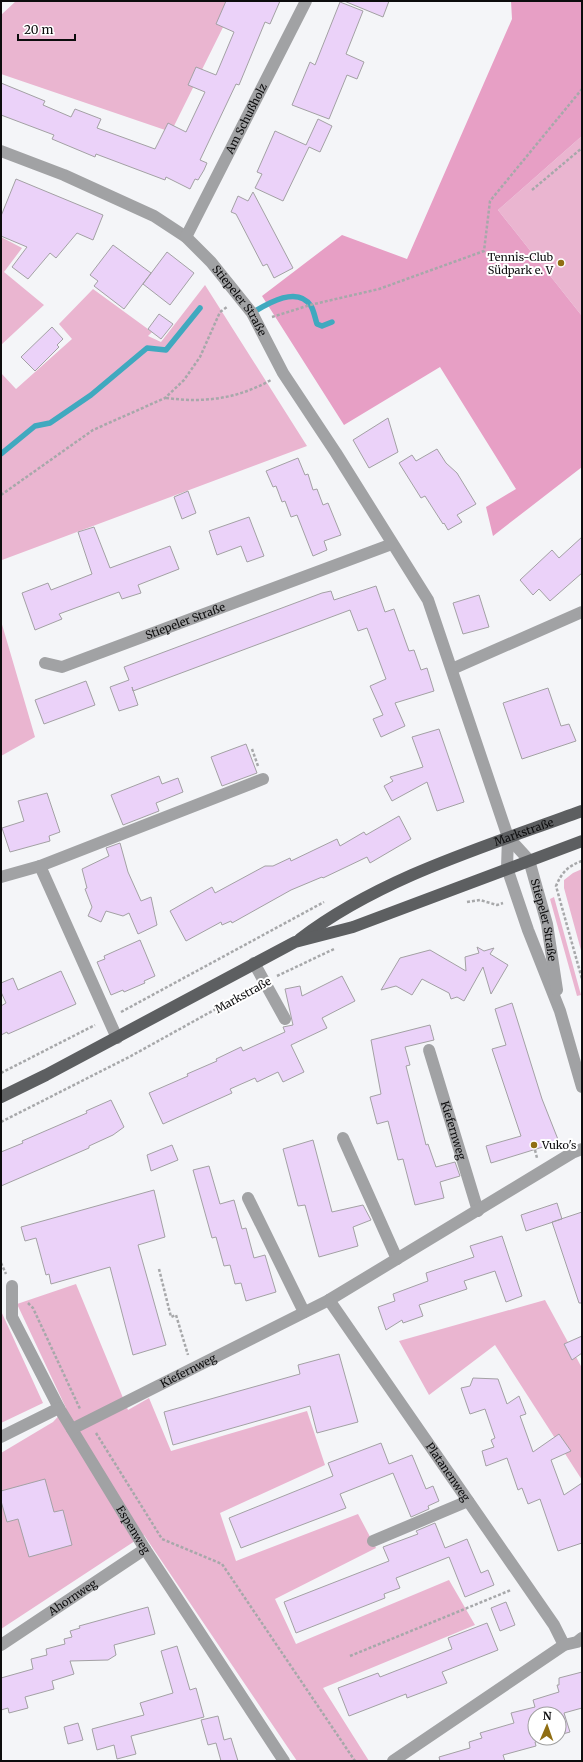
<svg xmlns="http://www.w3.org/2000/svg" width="583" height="1762" font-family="Merriweather,serif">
  <rect width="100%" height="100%" fill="#f4f5f8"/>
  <path fill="#eab5d0" d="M16,1H236L171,132L1,74V15Z
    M582,136V316L498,210Z
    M1,237L22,248L4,272L44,305L1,345Z
    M205,285L307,446L2,560L1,564V373L16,389L72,339L59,324L93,289L152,332L148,336L161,342Z
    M1,621L35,737L1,756Z
    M582,869V954L564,888V880L573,873Z
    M554,897L581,995L577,996L550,899Z
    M76,1284L128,1410L149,1398L171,1451L307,1411L325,1465L220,1513L236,1561L358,1514L376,1548L275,1599L296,1644L449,1580L475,1625L323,1688L369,1761H297L144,1535L1,1629V1453L53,1422L66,1408L17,1304Z
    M545,1300L582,1368V1480L495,1345L429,1395L399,1341Z
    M1,1311L43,1403L1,1423Z"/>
  <path fill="#e79fc5" d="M511,1H582V136L498,210L582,316V467L493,536L486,507L516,489L440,367L344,425L262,296L342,235L407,259L512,19Z"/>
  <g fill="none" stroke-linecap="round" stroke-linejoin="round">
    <path stroke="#40a9bf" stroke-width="5.5" d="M252,313C267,304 297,285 311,306C314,311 315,318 317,324L322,326L332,322
      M1,454L35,426L50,423L91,395L147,348L166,350L200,308"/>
  </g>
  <path fill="#ebd2f9" stroke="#a3a1a4" d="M226,1H280L270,24L265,22L239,85L236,84L200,160L207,163L204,170L198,180L195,179L190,189L166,177L165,180L96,154L95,157L52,139L54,135L1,115V83L45,101L43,105L71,117L75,109L101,119L97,128L155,149L168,123L186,132L205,92L188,85L196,67L216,75L234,32L216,24Z
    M344,1H389L383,17Z
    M340,2L363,11L346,54L364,62L357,79L347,75L329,119L292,105L310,62L315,65Z
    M318,119L332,126L320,152L309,147L283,201L255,188L262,174L257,172L275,131L306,145Z
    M16,179L103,215L93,240L77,233L56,258L50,253L28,279L12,267L27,247L1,236V216Z
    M253,192L293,268L274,278L267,264L263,266L236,214L231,212L238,196L248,201Z
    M113,245L151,273L124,309L94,286L98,281L90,275Z
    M167,252L194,273L170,305L143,284Z
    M159,314L173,324L161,339L148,329Z
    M52,327L63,339L57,345L59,347L35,371L21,357Z
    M388,418L398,452L369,468L353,440Z
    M437,449L446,463L457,473L476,504L457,515L462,522L448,530L444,523L443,524L425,496L421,498L399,463L412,455L416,461Z
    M298,458L305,475L308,474L313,490L317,489L323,505L328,503L341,535L324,541L327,550L313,556L297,515L291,517L285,501L282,502L276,486L273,487L266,471Z
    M188,491L196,513L182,519L174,497Z
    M249,517L264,556L247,562L241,546L217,555L209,531Z
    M94,527L110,568L170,546L179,569L138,585L141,593L122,599L119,592L59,614L62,619L35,630L22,593L48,583L51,590L92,574L78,532Z
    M582,537V573L550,601L539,589L533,595L520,580L552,550L559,558Z
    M376,586L385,612L394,609L409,651L414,650L421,670L427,668L434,691L395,703L405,726L381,737L373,719L383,715L370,686L386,679L367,628L358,631L350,610L133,691L132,687L138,705L119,711L110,687L129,680L124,667L322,593L331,591L334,600Z
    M479,595L489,627L463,634L453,603Z
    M86,681L95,705L44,724L35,700Z
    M548,688L561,726L569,724L576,741L522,759L503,703Z
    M439,729L464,802L437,811L427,782L392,801L384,786L393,781L390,777L423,767L412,737Z
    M246,744L257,773L222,786L211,757Z
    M159,776L162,784L178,778L183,792L156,803L159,811L123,825L111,795Z
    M47,793L60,832L49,836L50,841L10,852L2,828L24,821L18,801Z
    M399,816L411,839L370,863L367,857L323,878L322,877L291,890L232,923L231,921L222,925L221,922L186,941L170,911L212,887L215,893L265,866H273L290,858L291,861L337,839L340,846L364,832L366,835Z
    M120,843L128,872L141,901L151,897L157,925L138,934L129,913L123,916L106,911L101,922L88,916L92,907L85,889L87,888L82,869L109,856L106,848Z
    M140,940L155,976L144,981L145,983L124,992L123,990L111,995L97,962L105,959L104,956Z
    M477,947L484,951L494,948L490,954L508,965L491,994L483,967L464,1001L457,997L451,999L449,993L422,979L412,995L396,986L381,990L400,958L430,950L466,971L465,957L479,953Z
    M61,971L76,1004L8,1034L7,1032L1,1035V1006L6,1003L1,992V983L13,978L18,990Z
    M342,976L355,1001L322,1018L327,1028L291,1045L304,1072L283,1082L278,1072L257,1082L255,1078L230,1089L232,1093L163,1124L149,1093L188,1076L187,1074L217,1061L216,1059L241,1047L243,1051L285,1032L283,1027L293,1025L285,989L300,986L302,996Z
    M512,1003L542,1099L559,1142L491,1163L486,1146L521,1136L492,1049L506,1045L495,1009Z
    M430,1025L434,1040L405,1047L410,1065L406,1066L426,1145L428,1144L436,1167L455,1162L460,1176L440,1182L444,1198L415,1205L403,1159L398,1160L388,1121L377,1124L370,1097L381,1094L371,1040Z
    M111,1100L124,1127L113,1135L89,1146V1148L1,1186V1152L23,1143L22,1141L87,1113L86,1111Z
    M313,1140L332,1212L363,1205L371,1220L353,1227L358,1246L319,1257L305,1205L298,1206L283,1149Z
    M172,1145L178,1160L151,1171L147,1155Z
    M209,1166L220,1204L234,1200L242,1229L246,1228L254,1258L265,1255L276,1292L246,1301L241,1283L235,1284L230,1265L224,1266L216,1237L212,1238L193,1170Z
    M154,1190L165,1237L138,1245L166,1345L133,1355L110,1267L51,1284L49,1274L46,1275L36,1238L25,1241L21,1227Z
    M557,1203L562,1219L526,1231L521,1215Z
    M582,1212V1303H579L552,1222Z
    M502,1236L522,1296L506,1302L495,1271L464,1281L467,1289L419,1305L423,1316L403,1323L402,1320L386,1330L378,1307L395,1301L393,1294L428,1281L426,1273L474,1257L470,1246Z
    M582,1336V1353L572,1360L564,1344Z
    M339,1354L358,1422L317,1433L310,1406L173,1445L164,1412L300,1374L298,1365Z
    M473,1378L498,1379L507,1404L519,1396L526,1414L520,1416L533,1452L559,1434L571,1451L551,1460L564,1495L582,1483V1543L558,1551L540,1499L528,1504L522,1488L518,1490L507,1458L486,1466L482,1451L494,1447L491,1440L495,1438L485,1409L470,1414L461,1388L470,1386Z
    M381,1443L389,1464L412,1455L426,1489L433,1486L439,1501L428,1506L429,1509L411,1517L393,1473L340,1494L346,1508L241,1548L229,1518L333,1476L328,1463Z
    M45,1479L54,1512L63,1510L72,1545L29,1557L18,1519L7,1522L1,1501V1491Z
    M435,1523L445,1548L467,1539L481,1573L488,1570L494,1585L465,1597L449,1557L396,1578L400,1588L384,1594L385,1598L296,1633L284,1602L389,1561L383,1547L418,1534L416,1531Z
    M506,1602L515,1625L500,1631L491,1608Z
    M148,1607L155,1634L114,1645L116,1655L108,1660L70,1661L74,1674L52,1681L54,1689L25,1697L28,1708L9,1713L8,1708L1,1710V1678L33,1669L31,1659L47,1655L46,1649L65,1644L64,1639L72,1637L70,1631L80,1628L79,1626Z
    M487,1623L498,1650L442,1672L447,1683L407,1698L406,1694L349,1716L338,1688L378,1673L380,1677L452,1649L448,1638Z
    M177,1646L190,1690L196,1688L204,1717L131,1736L136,1754L117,1759L114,1745L97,1750L92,1729L144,1715L140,1703L173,1693L161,1651Z
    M582,1672V1708L564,1713L570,1732L559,1735V1714H535V1738H548L535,1742L536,1746L503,1755L505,1761H440L439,1757L470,1748L469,1742L482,1738L480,1733L514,1723L511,1713L535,1707L533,1700L559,1692L557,1685H559V1678Z
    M218,1716L224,1740L231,1738L238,1761H221L216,1743L208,1745L201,1720Z
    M78,1723L83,1740L68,1744L64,1727Z"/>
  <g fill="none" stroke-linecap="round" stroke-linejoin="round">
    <path stroke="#a7a8aa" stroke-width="2.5" stroke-dasharray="3 2" stroke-linecap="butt" d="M532,190L582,148
      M272,317L310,305L379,289L484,251L490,201L582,89
      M166,398C204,403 237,399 271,380
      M1,495L93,430L165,398L184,380L200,357L220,312L227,307
      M252,749L258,766
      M582,861C568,866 562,872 556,886L582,979
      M467,902L480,900L497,905L503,903
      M277,976L334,949
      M121,1012L324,902
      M1,1073L95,1025
      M1,1122L131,1056L252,989
      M535,1150L537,1158
      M1,1263L6,1274
      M159,1269L171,1317L176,1315L188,1355
      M28,1303L33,1308L80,1409
      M96,1433L162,1539L222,1564L355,1761
      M350,1656L511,1590"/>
    <g stroke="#a1a2a4" stroke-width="12">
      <path id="s1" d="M1,151L64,175L154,216L186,237L211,262L252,313L283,373L336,453L428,600L508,837L507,868L528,930L560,1011L582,1087"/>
      <path id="s2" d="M186,237L306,1"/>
      <path id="s3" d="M45,663L62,667L392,544"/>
      <path d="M452,669L582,612"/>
      <path id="s4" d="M508,837L529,860L547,924L557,990"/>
      <path d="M40,866L117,1038"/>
      <path d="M1,877L40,866L263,779"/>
      <path d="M254,963L285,1019"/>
      <path id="s5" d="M429,1050L478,1211"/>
      <path d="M343,1138L397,1259"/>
      <path d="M248,1198L304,1312"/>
      <path id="s6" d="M12,1286V1317L59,1408L145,1549L284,1761"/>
      <path id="s7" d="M329,1300L554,1625L564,1645"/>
      <path id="s8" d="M72,1429L329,1300L572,1153L582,1149"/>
      <path d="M1,1437L59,1408"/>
      <path d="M373,1541L468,1501"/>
      <path id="s9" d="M1,1645L145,1549"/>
      <path d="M393,1761L564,1645L577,1642L582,1638"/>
    </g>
    <g stroke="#5d5f61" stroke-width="12">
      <path id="s10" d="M300,939C381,877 487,846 582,811"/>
      <path d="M1,1097L46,1075L295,942L353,927L582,841"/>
    </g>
  </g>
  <g fill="#906e13" stroke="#fff" stroke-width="1.5">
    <circle cx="561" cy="263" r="4"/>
    <circle cx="534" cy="1145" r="4"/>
  </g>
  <g text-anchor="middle" stroke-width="4" stroke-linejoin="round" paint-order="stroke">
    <g font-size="11" fill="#0c0c0d" stroke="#fff">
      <text dy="4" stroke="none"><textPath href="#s2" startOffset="133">Am Schußholz</textPath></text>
      <text dy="4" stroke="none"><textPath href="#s1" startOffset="288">Stiepeler Straße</textPath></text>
      <text dy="4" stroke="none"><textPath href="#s3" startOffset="149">Stiepeler Straße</textPath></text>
      <text dy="4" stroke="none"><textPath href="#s10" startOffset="249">Markstraße</textPath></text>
      <text dy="4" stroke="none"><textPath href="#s4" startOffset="93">Stiepeler Straße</textPath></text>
      <text transform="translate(243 995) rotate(-29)" y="4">Markstraße</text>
      <text dy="4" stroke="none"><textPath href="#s5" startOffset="84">Kiefernweg</textPath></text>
      <text dy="4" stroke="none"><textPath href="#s8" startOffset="130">Kiefernweg</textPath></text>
      <text dy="4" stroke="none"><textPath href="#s7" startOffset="209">Platanenweg</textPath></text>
      <text dy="4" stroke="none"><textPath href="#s6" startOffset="276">Espenweg</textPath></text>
      <text dy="4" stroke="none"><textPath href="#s9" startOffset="86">Ahornweg</textPath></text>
    </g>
    <g font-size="11" fill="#0c0c0d" stroke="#fff" text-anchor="end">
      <text x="553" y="261">Tennis-Club<tspan x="553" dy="13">Südpark e. V</tspan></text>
      <text x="542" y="1149" text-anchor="start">Vuko's</text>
    </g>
  </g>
  <rect width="583" height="1762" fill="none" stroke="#0c0c0d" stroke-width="4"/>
  <g transform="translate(547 1726) rotate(2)"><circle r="19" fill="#ffffff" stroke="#9e9e9e"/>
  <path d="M0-3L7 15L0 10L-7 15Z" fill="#906e13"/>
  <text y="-6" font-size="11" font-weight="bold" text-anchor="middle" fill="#0c0c0d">N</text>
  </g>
  <path d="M18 34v6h57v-6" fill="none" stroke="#0c0c0d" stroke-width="2"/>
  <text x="24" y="34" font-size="12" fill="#0c0c0d" stroke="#ffffff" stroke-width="3" paint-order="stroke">20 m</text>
</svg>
